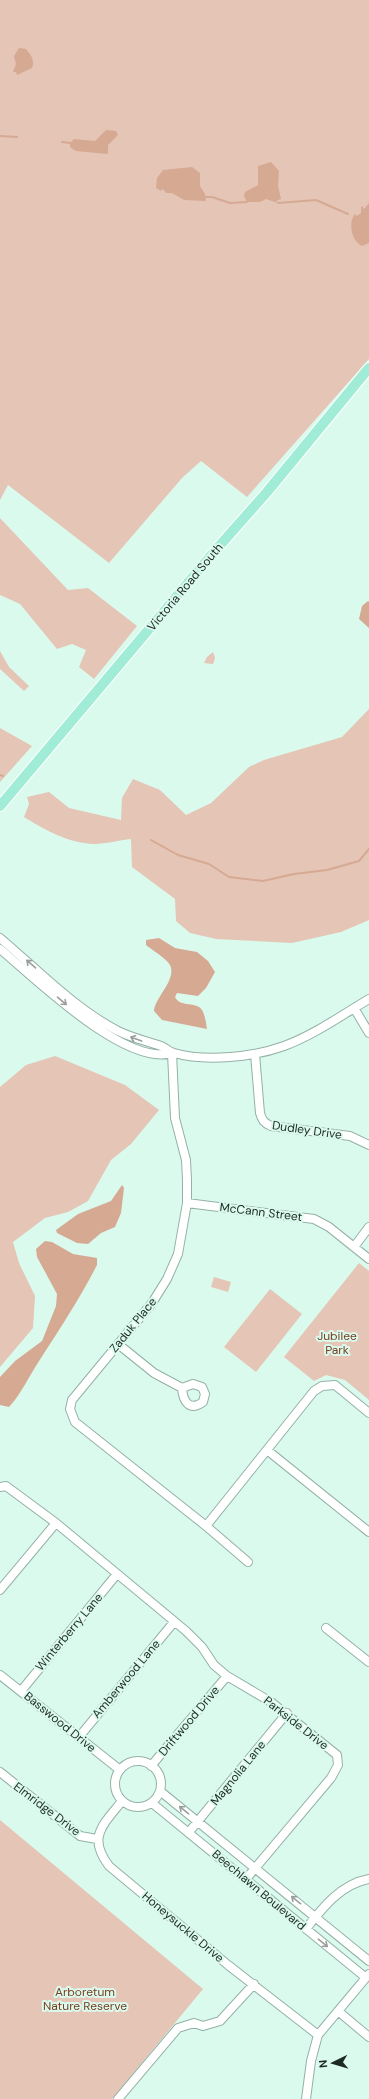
<svg xmlns="http://www.w3.org/2000/svg" width="369" height="2099" font-family="'DM Sans',sans-serif">
  <rect width="100%" height="100%" fill="#dbfaee"/>
  <path fill="#e4c5b6" d="M0,0H369V359L247,497L201,461L182,478L109,563L8,485L0,500Z
    M0,518L68,590L88,588L137,626L94,679L79,667L86,650L72,644L57,649L20,604L0,595Z
    M0,651L9,667L29,686L24,691L0,669Z
    M213,652L215,658L213,664L204,663L207,657Z
    M369,709V920L341,932L292,943L216,939L190,933L176,921L175,899L132,867L131,839C119,840 106,844 94,844C68,843 45,830 24,817L29,804L27,797L49,792L69,808L121,820L122,798L133,779L160,790L186,815L211,803L249,767L264,760L342,737Z
    M0,728L32,746L0,782Z
    M55,1056L125,1085L159,1110L131,1144L111,1160L88,1201L68,1212L45,1218L13,1242L19,1263L35,1296L33,1328L0,1367V1087L26,1065Z
    M359,1263L369,1271V1400L345,1380L326,1375L314,1381L284,1357Z
    M214,1277L231,1282L228,1292L211,1287Z
    M270,1289L302,1314L256,1372L224,1347Z
    M0,1820L203,1989L112,2099H0Z"/>
  <path fill="#d6a993" d="M19,48L26,49C31,55 35,60 32,68L17,75L16,72H13L16,64L14,56Z
    M106,130L116,131L118,135L108,145V154L76,151L70,147V143L74,139L95,141Z
    M271,162L279,171L278,186L281,199L276,201L278,203L266,199L260,202H247L244,196L245,192L258,185V166Z
    M192,167L200,173V186L205,194L206,201L184,200L172,193H166L163,189L161,191L156,188L157,178L163,170Z
    M369,203V243L362,246C351,241 348,222 355,214L357,216L361,213V208L362,206L364,209Z
    M368,601L369,602V628L359,619L362,606Z
    M159,938L175,948L197,952L208,961L215,972L206,988L198,996L177,993L175,997C180,1008 197,1001 202,1010C205,1015 206,1023 207,1029L162,1020L154,1011C155,997 177,980 170,965C166,958 152,950 146,945V940Z
    M122,1185L124,1188L121,1213L115,1227L101,1233L88,1244L77,1243L57,1233L56,1230L78,1214L111,1201Z
    M45,1241L52,1242L73,1254L97,1258V1265C80,1298 61,1327 41,1358C30,1374 22,1393 9,1407L0,1405V1377L15,1361L42,1341L56,1306L57,1294L37,1257L36,1249Z"/>
  <g fill="none" stroke-linecap="round" stroke-linejoin="round">
    <path stroke="#d6a993" stroke-width="2" d="M0,136L17,137
      M62,142L70,143
      M205,197H212L230,203L247,202
      M278,203L316,200L348,214
      M0,775L3,776
      M151,840L178,855L209,864L229,877L263,881L294,874L327,870L359,861L369,849"/>
    <defs>
      <path id="minor" d="M0,938C38,970 74,1008 118,1031C132,1038 147,1041 161,1046C166,1048 169,1052 174,1053C206,1062 254,1057 284,1046C314,1035 342,1015 369,999
        M0,949C35,978 125,1067 172,1053
        M354,1008L369,1033
        M172,1053L175,1118L186,1160L187,1180V1203L178,1254L167,1279L152,1303L72,1400L70,1409L75,1422L206,1526
        M255,1054L260,1113C262,1120 264,1123 271,1126L350,1136L369,1145
        M187,1203L314,1219L329,1227L369,1259
        M354,1247L369,1227
        M118,1344L154,1373L182,1388
        M193,1384L202,1387L205,1394L203,1402C189,1412 183,1401 182,1388Z
        M267,1450L369,1532
        M0,1487L6,1486L56,1523L186,1631L202,1647L214,1665L227,1676L271,1702L337,1755L338,1765L331,1778L246,1879
        M248,1562L206,1526L314,1391L322,1386L335,1385L369,1413
        M0,1590L56,1523
        M326,1628L369,1662
        M0,1675L120,1770
        M21,1691L117,1574
        M79,1737L174,1622
        M115 1784a23 23 0 1 1 46 0a23 23 0 1 1-46 0Z
        M151,1766L227,1676
        M0,1772L80,1836L97,1839
        M160,1791L369,1961
        M122,1801C103,1825 87,1837 109,1866L228,1965L318,2035
        M152,1803L365,1977
        M189,1832L287,1713
        M306,1929C322,1908 341,1884 369,1879
        M338,2011L369,2037
        M118,2099L178,2028L194,2023L203,2026L220,2021L254,1984
        M306,2099L311,2061L318,2035L369,1974"/>
      <path id="major" d="M0,806L214,552L267,492L369,368"/>
    </defs>
    <use href="#minor" stroke="#94b1a6" stroke-width="10"/>
    <use href="#major" stroke="#fff" stroke-width="12"/>
    <use href="#minor" stroke="#fff" stroke-width="8"/>
    <use href="#major" stroke="#a1ecd6" stroke-width="10"/>
  </g>
  <defs><path id="oneway-shaft" d="M-6 0H5M1.5-3L5.5 0L1.5 3" fill="none" stroke-width="1.6" stroke-linecap="round" stroke-linejoin="round"/></defs>
  <g stroke="#999f9d">
    <use href="#oneway-shaft" transform="translate(31 964) rotate(-139)"/>
    <use href="#oneway-shaft" transform="translate(62 1001) rotate(40)"/>
    <use href="#oneway-shaft" transform="translate(136 1039) rotate(-160)"/>
    <use href="#oneway-shaft" transform="translate(184 1810) rotate(-141)"/>
    <use href="#oneway-shaft" transform="translate(296 1900) rotate(-141)"/>
    <use href="#oneway-shaft" transform="translate(323 1943) rotate(39)"/>
  </g>
  <g text-anchor="middle" stroke-width="4" stroke-linejoin="round" paint-order="stroke">
    <g font-size="12" fill="#1d2925" stroke="#dbfaee">
      <text transform="translate(185 587) rotate(-50)" y="4">Victoria Road South</text>
      <text transform="translate(307 1130) rotate(8)" y="4">Dudley Drive</text>
      <text transform="translate(261 1212) rotate(7)" y="4">McCann Street</text>
      <text transform="translate(133 1325) rotate(-51)" y="4">Zaduk Place</text>
      <text transform="translate(69 1632) rotate(-50)" y="4">Winterberry Lane</text>
      <text transform="translate(126 1679) rotate(-50)" y="4">Amberwood Lane</text>
      <text transform="translate(189 1721) rotate(-50)" y="4">Driftwood Drive</text>
      <text transform="translate(60 1722) rotate(39)" y="4">Basswood Drive</text>
      <text transform="translate(296 1723) rotate(38)" y="4">Parkside Drive</text>
      <text transform="translate(238 1773) rotate(-51)" y="4">Magnolia Lane</text>
      <text transform="translate(47 1809) rotate(37)" y="4">Elmridge Drive</text>
      <text transform="translate(259 1890) rotate(40)" y="4">Beechlawn Boulevard</text>
      <text transform="translate(183 1927) rotate(40)" y="4">Honeysuckle Drive</text>
    </g>
    <g font-size="12" fill="#783e1f" stroke="#dbfaee">
      <text x="337" y="1340">Jubilee<tspan x="337" dy="14">Park</tspan></text>
      <text x="85" y="1996">Arboretum<tspan x="85" dy="14">Nature Reserve</tspan></text>
    </g>
  </g>
  <g transform="translate(333 2063) rotate(265)" stroke="#dbfaee" stroke-width="3" paint-order="stroke">
  <path d="M0-3L7 15L0 10L-7 15Z" fill="#1d2925"/>
  <text y="-6" font-size="11" font-weight="bold" text-anchor="middle" fill="#1d2925">N</text>
  </g>
</svg>
